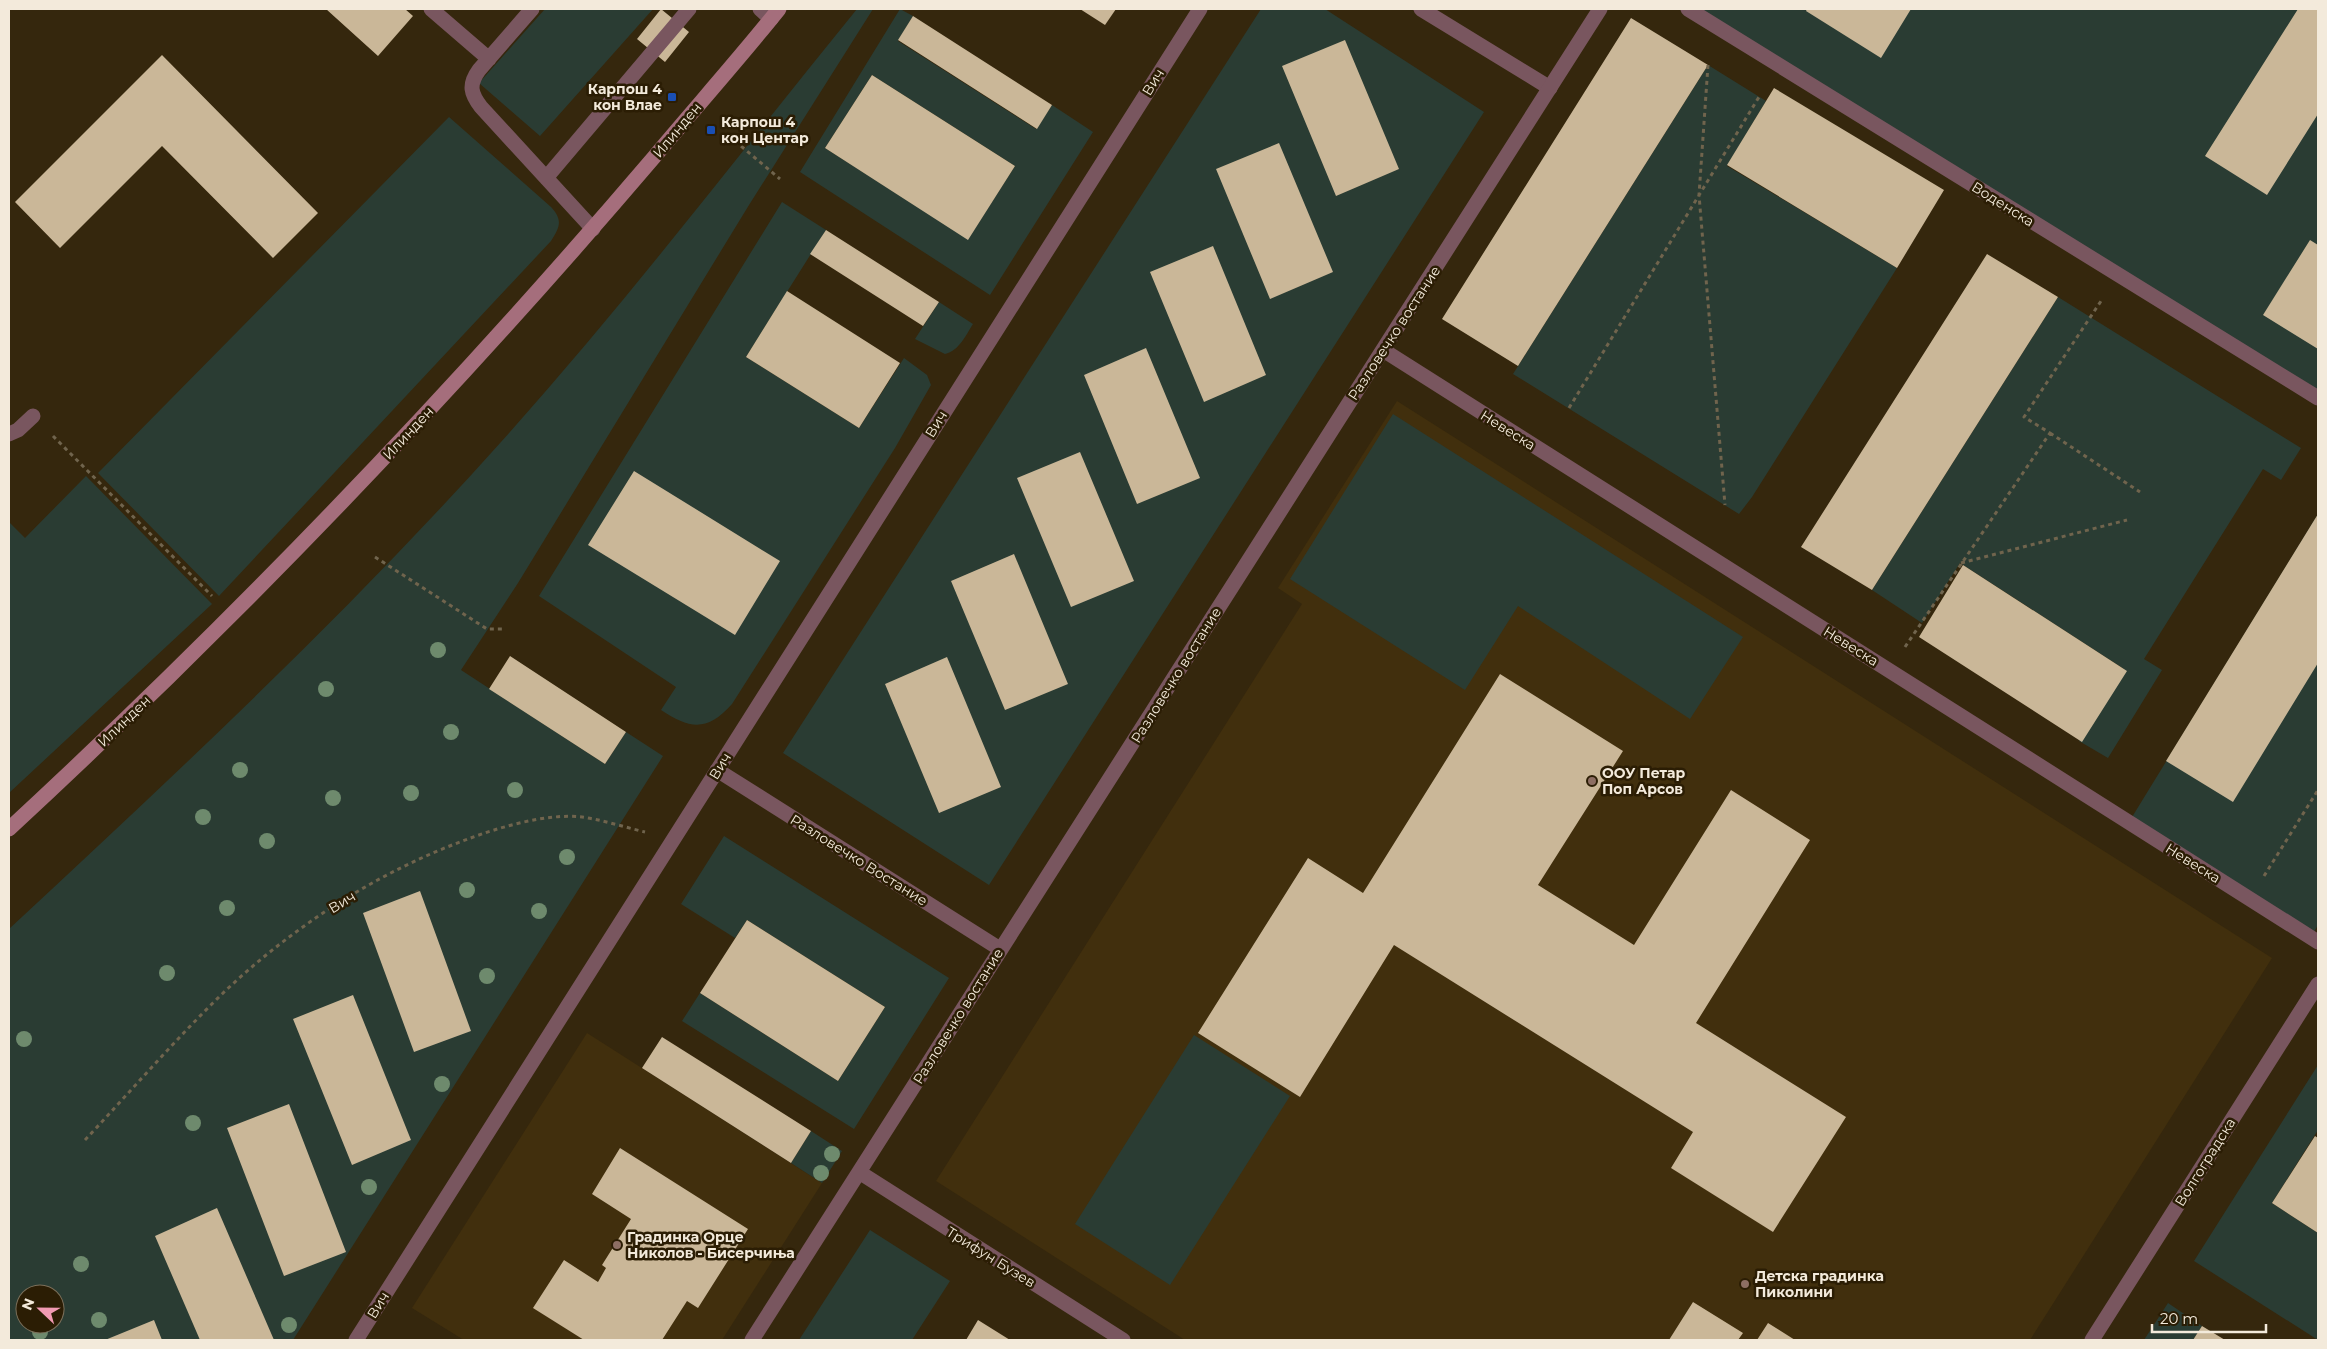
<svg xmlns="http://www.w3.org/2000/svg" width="2327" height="1349" font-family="Montserrat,sans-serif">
  <rect width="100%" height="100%" fill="#35270d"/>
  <path fill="#412f0d" d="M1397,401L2272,958L2030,1340H1185L936,1181L1302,604L1278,588Z
    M587,1033L822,1183L722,1340H464L412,1308Z"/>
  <path fill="#2a3c33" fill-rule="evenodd" d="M545,9H653L540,136L479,83Z
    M857,9H873L749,205L518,583L461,670L605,764L626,732L663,756L293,1340H9V929C178,772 347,614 501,442C626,303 739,154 857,9ZM25,1294H55V1324H25Z
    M900,9L913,16L898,41L1036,129L1052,105L1093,132L990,295L800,172ZM872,75L1015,166L968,239L825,148Z
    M1261,9H1325L1484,112L989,885L783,753Z
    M1688,9H2318V398Z
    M1708,65L1766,101L1727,166L1897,268L1752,497L1739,514L1513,374Z
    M449,117L551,207C563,220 560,227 551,241L219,596L98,473Z
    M782,202L826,230L746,357L859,428L904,358L927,375L931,385L895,448L732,704C707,732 690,729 661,710L676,687L539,596Z
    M2058,297L2301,448L2281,480L2263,469L2144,659L2162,670L2108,758L2079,741L2124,669L1960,563L1922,623L1872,590Z
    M939,302L973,324C966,335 959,351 945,354L915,339Z
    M1393,414L1743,637L1690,719L1518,606L1465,690L1290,579Z
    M86,476L212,604L9,793V522L25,538Z
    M2318,514V925L2311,937L2129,822Z
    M724,836L949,978L854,1129L682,1021L700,993L838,1081L885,1007L747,920L735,938L681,904Z
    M1194,1035L1290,1096L1170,1285L1075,1224Z
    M2318,1065V1130L2272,1203L2318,1233V1340L2194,1261Z
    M811,1131L842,1151L822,1183L791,1163Z
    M870,1230L950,1281L912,1340H799Z
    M2168,1303L2202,1326L2193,1340H2144Z"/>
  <path fill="#cab798" d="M326,9H405L413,16L378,56Z
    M661,9L689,32L665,62L637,39Z
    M1080,9H1116L1105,25Z
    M1807,9H1911L1881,58L1806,11Z
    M2298,9H2318V114L2267,195L2205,156Z
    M913,16L1052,105L1037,129L898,40Z
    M1631,18L1708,65L1518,366L1442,319Z
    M1345,40L1399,169L1336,196L1282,66Z
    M162,55L318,213L273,258L162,146L60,248L15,202Z
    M872,75L1015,166L968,240L825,148Z
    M1774,88L1944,190L1897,268L1727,165Z
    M1279,143L1333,272L1270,299L1216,169Z
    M826,230L939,302L923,326L810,254Z
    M2310,240L2318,245V349L2263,315Z
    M1213,246L1266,375L1204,402L1150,272Z
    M1987,254L2058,297L1872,590L1801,547Z
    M787,291L900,363L859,428L746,357Z
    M1146,348L1200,478L1137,504L1084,375Z
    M1080,452L1134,581L1071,607L1017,478Z
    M634,471L780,561L735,635L588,545Z
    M2318,514V663L2233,802L2166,761Z
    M1014,554L1068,684L1005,710L951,581Z
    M1963,565L2127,671L2082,742L1919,637Z
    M510,656L626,732L605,764L489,689Z
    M947,657L1001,787L939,813L885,684Z
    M1500,674L1623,751L1538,885L1634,945L1731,790L1810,840L1696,1023L1846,1117L1773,1232L1671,1168L1693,1132L1394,945L1300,1097L1198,1033L1308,858L1363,893Z
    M420,891L471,1031L414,1052L363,913Z
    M747,920L885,1007L838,1081L700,993Z
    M353,995L411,1140L352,1165L293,1019Z
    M662,1037L811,1131L791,1163L642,1068Z
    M289,1104L346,1252L284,1276L227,1128Z
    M2315,1136L2318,1138V1233L2272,1203Z
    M620,1148L748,1229L698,1308L687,1301L662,1340H584L533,1308L564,1260L598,1282L606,1268L602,1265L631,1219L592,1194Z
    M217,1208L274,1340H200L155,1236Z
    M1693,1302L1743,1333L1738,1340H1669Z
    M154,1320L162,1340H105Z
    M978,1320L1010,1340H966Z
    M1768,1323L1795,1340H1757Z
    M2202,1326L2225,1340H2193Z"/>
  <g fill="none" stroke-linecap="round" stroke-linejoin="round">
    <path stroke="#70644d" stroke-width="3" stroke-dasharray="4 4" stroke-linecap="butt" d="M1708,65L1699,195L1725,505
      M735,141L780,179
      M1569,408L1759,97
      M2050,433L2140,492
      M53,436L212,596
      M375,557L487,629H502
      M1961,563L2127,520
      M1905,647L2050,433L2024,417L2103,298
      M2264,876L2318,790
      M85,1140C130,1092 173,1042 220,996C289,929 377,872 468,839C500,827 547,813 582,817C603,820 624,827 645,832"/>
    <path stroke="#79565f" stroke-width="15" d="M431,9L489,59
      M532,9L479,70C468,85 471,94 481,107L593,229
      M760,9L771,19
      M1421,9L1550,88
      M546,178L689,9
      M9,434L18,430L33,416"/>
    <path stroke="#79565f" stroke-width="15" d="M1688,9L2318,398
      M1383,350L2318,942
      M717,770L1000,949
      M859,1172L1123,1340
      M356,1340L1200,9
      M752,1340L1600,9
      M2092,1340L2318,984"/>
    <path stroke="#a56e7c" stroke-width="15" d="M9,829C237,618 453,393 655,156C696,107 739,59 779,9"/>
  </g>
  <g fill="#6e8a6d">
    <circle cx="438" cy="650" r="8"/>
    <circle cx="326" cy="689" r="8"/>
    <circle cx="451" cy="732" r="8"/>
    <circle cx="240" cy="770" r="8"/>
    <circle cx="515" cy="790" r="8"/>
    <circle cx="411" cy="793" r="8"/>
    <circle cx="333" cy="798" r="8"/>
    <circle cx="203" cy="817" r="8"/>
    <circle cx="267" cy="841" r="8"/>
    <circle cx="567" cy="857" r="8"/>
    <circle cx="467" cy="890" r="8"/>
    <circle cx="227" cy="908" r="8"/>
    <circle cx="539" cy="911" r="8"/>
    <circle cx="167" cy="973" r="8"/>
    <circle cx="487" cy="976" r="8"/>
    <circle cx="24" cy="1039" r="8"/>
    <circle cx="442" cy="1084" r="8"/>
    <circle cx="193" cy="1123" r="8"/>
    <circle cx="832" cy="1154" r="8"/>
    <circle cx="821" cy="1173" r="8"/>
    <circle cx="369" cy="1187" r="8"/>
    <circle cx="81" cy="1264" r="8"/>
    <circle cx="99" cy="1320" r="8"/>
    <circle cx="289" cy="1325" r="8"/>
    <circle cx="40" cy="1332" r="8"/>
  </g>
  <g fill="#1a4fb4" stroke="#2b1d04" stroke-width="2">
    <rect x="667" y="92" width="10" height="10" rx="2.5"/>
    <rect x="706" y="125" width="10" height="10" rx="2.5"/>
  </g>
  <g fill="#8d6e63" stroke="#2b1d04" stroke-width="2">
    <circle cx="1592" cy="781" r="5"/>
    <circle cx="617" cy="1245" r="5"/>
    <circle cx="1745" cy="1284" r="5"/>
  </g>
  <g text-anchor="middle" stroke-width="5" stroke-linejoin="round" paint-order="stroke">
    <g font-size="14" fill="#f3eadb" stroke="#2b1d04">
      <text transform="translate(1153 82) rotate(-58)" y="5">Вич</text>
      <text transform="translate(677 130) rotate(-50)" y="5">Илинден</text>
      <text transform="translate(2003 204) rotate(32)" y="5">Воденска</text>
      <text transform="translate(1394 333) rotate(-57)" y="5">Разловечко востание</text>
      <text transform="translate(936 424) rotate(-58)" y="5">Вич</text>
      <text transform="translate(1508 430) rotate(32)" y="5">Невеска</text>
      <text transform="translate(408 433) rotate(-47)" y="5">Илинден</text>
      <text transform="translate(1851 646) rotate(32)" y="5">Невеска</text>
      <text transform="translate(1176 675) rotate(-58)" y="5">Разловечко востание</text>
      <text transform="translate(124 721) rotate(-44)" y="5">Илинден</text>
      <text transform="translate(720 766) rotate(-58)" y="5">Вич</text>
      <text transform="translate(859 860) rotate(32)" y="5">Разловечко Востание</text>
      <text transform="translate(2193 863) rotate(32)" y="5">Невеска</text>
      <text transform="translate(342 902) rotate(-31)" y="5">Вич</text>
      <text transform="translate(958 1016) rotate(-58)" y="5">Разловечко востание</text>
      <text transform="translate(2205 1162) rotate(-58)" y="5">Волгоградска</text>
      <text transform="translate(991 1257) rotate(32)" y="5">Трифун Бузев</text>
      <text transform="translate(378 1305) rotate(-58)" y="5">Вич</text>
    </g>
    <g font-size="14" font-weight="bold" fill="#f3eadb" stroke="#2b1d04" text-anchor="start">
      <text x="662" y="94" text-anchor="end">Карпош 4<tspan x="662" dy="16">кон Влае</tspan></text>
      <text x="721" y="127">Карпош 4<tspan x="721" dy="16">кон Центар</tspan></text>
      <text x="1602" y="778">ООУ Петар<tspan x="1602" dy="16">Поп Арсов</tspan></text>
      <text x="627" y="1242">Градинка Орце<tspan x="627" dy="16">Николов - Бисерчиња</tspan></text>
      <text x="1755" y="1281">Детска градинка<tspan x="1755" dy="16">Пиколини</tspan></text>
    </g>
  </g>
  <rect width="2327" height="1349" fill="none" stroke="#f3eadb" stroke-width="20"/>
  <g transform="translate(40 1309) rotate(292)"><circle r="24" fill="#2b1d04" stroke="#7b6f5a"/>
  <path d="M0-4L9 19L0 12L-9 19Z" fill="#f19ab3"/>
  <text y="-8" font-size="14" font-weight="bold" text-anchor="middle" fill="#f3eadb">N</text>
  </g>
  <path d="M2152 1324v8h114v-8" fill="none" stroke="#f3eadb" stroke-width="2.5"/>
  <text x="2160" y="1324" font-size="15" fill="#f3eadb" stroke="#2b1d04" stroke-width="4" paint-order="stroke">20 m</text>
</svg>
